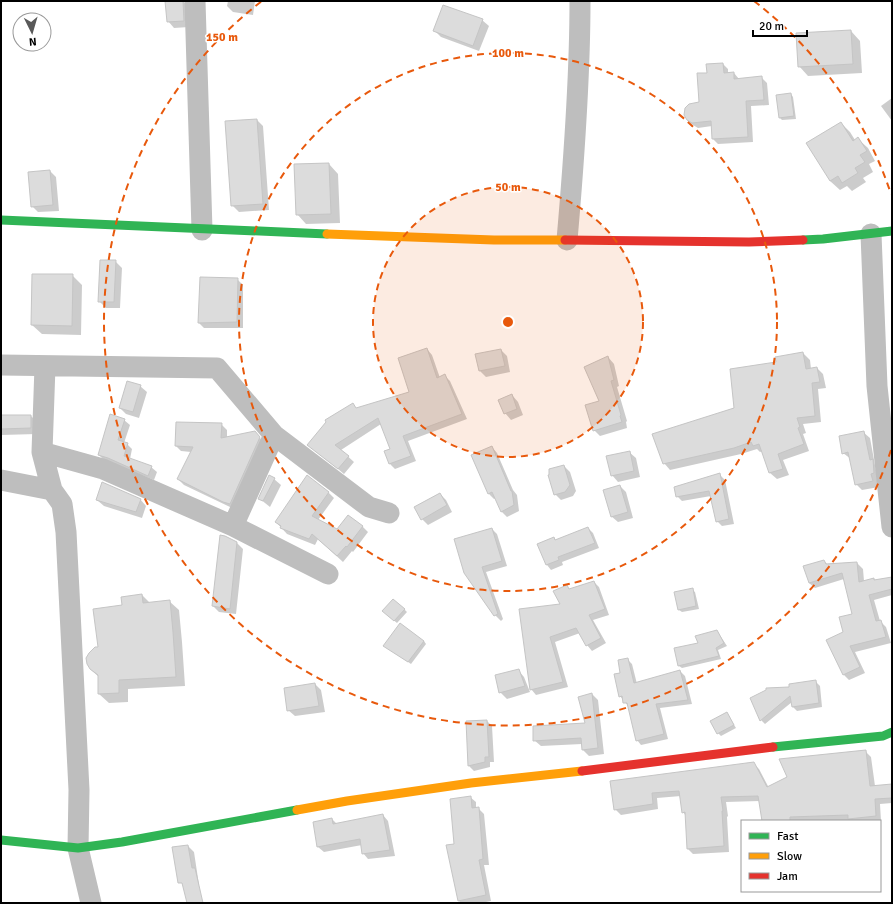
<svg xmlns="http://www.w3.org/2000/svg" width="893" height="904" font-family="Signika,sans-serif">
  <rect width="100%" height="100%" fill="#fff"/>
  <path fill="#0003" d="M183,1L189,7V27L174,28L168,21Z
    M228,1H255L253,15L233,12L227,6Z
    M482,20L489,26L479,51L441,37L435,31Z
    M851,31L860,41L862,73L808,76L799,66Z
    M723,64L728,69V74L734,73L739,79L761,77L767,83L769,105L751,106L753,142L718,144L713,139L712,126L698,128L693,125L687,120L700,103L708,74Z
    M791,94L793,97L796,119L782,120L780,118Z
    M892,98V121L881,106Z
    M257,120L263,126L269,210L239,212L232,205Z
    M841,123L850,132L855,140L858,139L868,148L875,161L869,164L873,172L863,178L866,182L852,191L847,186L840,190L830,181Z
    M329,164L338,174L340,223L306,224L297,214Z
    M50,171L56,177L59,211L38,212L32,206Z
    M115,261L122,268L120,308H106L99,301Z
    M72,275L82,285L81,335L42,334L32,325Z
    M237,279L243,285V328H204L199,323Z
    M427,349L432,355L440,378L445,376L450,381L467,419L408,441L416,461L395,469L390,464L391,450L381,424L341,450L354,462L344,474L309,445L352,404L357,409L410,393Z
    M501,350L507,356L510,372L486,377L480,371Z
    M803,353L810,360L811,369L817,368L823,374L826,388L818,389L821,422L803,424L806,433L803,434L809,451L783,460L789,475L777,479L770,473L763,451L760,452L757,449L741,454L670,470L664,463L735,409L777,363Z
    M608,357L614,364L619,386L617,387L627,421L626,422L627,428L600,436L594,430Z
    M140,386L147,392L139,418L126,414L120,408Z
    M512,395L518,402L523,415L511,420L505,413Z
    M1,416H31L37,422V434L1,435Z
    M124,420L130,425L124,443L127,444L132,449L130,459L151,467L157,472L154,480L104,460L99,455Z
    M221,424L227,430V438L254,432L265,443L235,509L230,507L184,485L178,479L191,452L181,451L176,446Z
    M863,432L870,438L879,487L862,490L856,484L851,459L843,453Z
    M492,447L497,453L513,490L517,495L519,511L507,517L501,511L496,498L494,499L489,494Z
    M629,452L636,458L640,477L618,482L612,475Z
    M564,466L570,472L576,491L573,496L561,500L555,494Z
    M720,475L725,480L734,524L722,526L717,521L711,496L682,501L677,496Z
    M274,479L281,485L270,507L260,499Z
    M620,486L626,492L633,518L618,522L611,516Z
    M328,492L334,498L318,520L337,531L362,526L368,532L353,552L352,551L343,562L318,539L315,545L287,534L276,522Z
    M440,494L446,500L452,512L428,525L422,519Z
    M140,499L146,506L142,518L104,506L97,500Z
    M588,528L593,533L599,548L562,562L563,565L551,570L547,565L538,544L554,538L556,541Z
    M492,529L497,534L507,566L486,572L503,619L501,621L495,615L455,540Z
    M236,542L243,549L236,614L219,612L213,606Z
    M824,561L828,565L857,563L863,569L864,581L874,579L876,581L892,578V595L874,600L880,621L886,627L891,643L855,652L865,673L849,680L844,675L827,641L844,633L854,614L844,579L815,588L809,583Z
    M594,582L599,587L609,615L593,620L606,643L592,651L587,645L580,633L555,642L568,687L536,695L531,689L561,605L566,586L570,590Z
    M692,590L695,592L699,609L682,612L679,610Z
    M142,595L150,603L169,601L179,610L182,642L185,686L128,689V702L109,703L99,694V677L90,669L99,648Z
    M404,609L407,612L397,623L386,614Z
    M717,631L727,646L718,650L721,659L682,668L679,666L699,644Z
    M424,641L426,644L411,664L384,646Z
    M627,659L632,664L637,684L680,671L685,676L692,704L660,708L668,739L641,745L637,740L629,707L620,696Z
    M518,670L524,677L530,692L507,699L500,692Z
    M816,682L820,686L822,707L797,711L793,707L792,702L765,724L761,720L751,699Z
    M315,684L321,690L325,712L295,716L288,710Z
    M592,694L598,700L604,754L589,756L583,750L582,744L541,746L534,740L586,724Z
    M727,713L736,728L721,736L718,733Z
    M487,721L492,726L494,762H490V767L474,771L469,766L467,722Z
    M865,751L871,757L875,786L892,785V803L880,804L881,821H852L851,820L763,821L760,801L726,802L728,816L727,817L729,852L693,854L688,849L686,816L683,812L681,796L657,798L658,809L621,815L615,809L612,782L753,763L759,769L769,788Z
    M470,797L476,802V808H478L484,814L489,865H484L491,901L481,903H461L459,901L447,846L455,845Z
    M383,815L388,821L395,856L368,859L363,853L362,845L324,852L318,847L332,819L337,824Z
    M188,846L194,852L199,885L185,886L179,880Z"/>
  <path fill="#dcdcdc" stroke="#c5c5c5" d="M165,1H183L184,21L167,22Z
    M443,5L483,19L473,46L433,31Z
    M851,30L853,64L798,67L796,33Z
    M723,63L724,73L734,72V79L762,76L764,100L746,101L748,137L712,139L711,121L692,123L687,120L684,115L685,108L689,104L699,102L697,73H707L706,64Z
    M791,93L794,116L779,118L776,95Z
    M257,119L263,204L231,206L225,121Z
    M841,122L853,141L858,137L867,151L860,155L865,162L855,168L858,173L842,183L838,176L830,181L806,143Z
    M329,163L331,214L296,215L294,164Z
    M50,170L53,205L31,207L28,172Z
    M100,260H116L114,302H98Z
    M32,274H73L72,326L31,325Z
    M200,277L238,278L237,322L198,323Z
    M427,348L437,378L445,374L462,414L403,436L411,456L389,464L384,451L390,449L378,418L335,445L349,456L338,469L307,445L326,422L325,420L353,403L356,408L409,392L398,358Z
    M501,349L505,366L479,371L475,354Z
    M803,352L806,369L817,367L820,382L812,383L815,416L797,418L800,427L798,428L804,444L778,454L783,469L769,473L759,444L753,446L751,442L734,448L663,464L652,434L734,408L730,369L776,362L775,357Z
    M608,356L614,380L611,381L621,415L620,416L622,422L593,431L585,405L599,401L584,367Z
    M127,381L141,385L133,412L119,408Z
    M512,394L517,409L504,414L498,400Z
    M110,414L125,419L118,440L128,443L124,456L152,466L148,476L108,458L98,455Z
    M1,415H31V428L1,429Z
    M176,422L222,423L221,438L255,431L260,437L230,504L223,502L177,479L193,447L175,446Z
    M864,431L870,460L873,459L874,473L871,474L873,481L855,485L848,452L842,454L839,436Z
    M492,446L511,491H512L514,505L501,512L492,492L488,494L471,455Z
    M630,451L634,471L611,476L606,456Z
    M564,465L570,485L565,492L554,495L548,475H549V469Z
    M720,473L729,519L716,522L709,491L676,497L674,487Z
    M269,475L275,478L263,501L258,499Z
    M307,475L329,492L312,516L337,529L348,515L363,526L347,547L346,546L337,556L312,534L309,539L280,528L281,526L275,522Z
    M102,482L141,499L136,512L96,500Z
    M620,485L628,512L611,517L603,490Z
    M440,493L447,505L421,520L414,507Z
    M588,527L595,543L558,557L559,560L546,565L537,544L554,537L555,540Z
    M492,528L502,561L482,567L498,614L494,616L464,573L454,539Z
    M220,535L225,536L237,542L230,609L212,606Z
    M824,560L826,564L857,562L859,582L874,578V580L892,577V589L869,595L876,621L881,620L886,637L850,646L860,667L843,675L826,640L843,632L839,617L852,614L842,573L809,583L803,566Z
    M594,581L605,609L589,615L601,638L586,646L576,628L550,637L563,682L530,690L519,609L560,604L553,591L567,585L569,589Z
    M693,588L696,606L678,610L674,592Z
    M142,594L143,603L170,600L173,632L176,677L119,680V693L98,694V675L90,669L87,664L86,658L89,653L95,647H98L93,609L122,605L121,597Z
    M393,599L405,609L394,621L382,611Z
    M400,623L424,641L408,662L383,646Z
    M717,630L724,643L716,648L719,656L678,666L674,648L698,643L695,636Z
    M628,658L634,683L680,670L688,700L656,704L664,734L636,741L627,703H623L622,696L619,697L614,674L620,673L618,660Z
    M519,669L525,686L499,693L495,675Z
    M816,680L819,703L792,707L790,696L760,721L750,698L766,690V688L789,687V684Z
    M315,683L319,706L287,711L284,688Z
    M592,693L598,748L582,750L581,738L533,741V726L585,723L578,697Z
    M727,712L734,725L717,734L710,721Z
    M487,720L489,757H485V762L468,766L466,721Z
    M866,750L870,786L892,784V798L875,799L876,816L848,819V815L790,817V821H762L758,796L721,797L723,811H722L724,846L687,849L685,812L682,813L679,791L652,793L653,804L614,810L610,781L754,762L767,787L787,777L779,759Z
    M471,796L472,808L479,807L483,859L479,860L486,895L458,901L446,845L454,844L450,799Z
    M383,814L390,850L362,854L360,839L317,847L313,822L332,818L333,824Z
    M188,845L192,868H195L203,903H187L182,883H178L172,847Z"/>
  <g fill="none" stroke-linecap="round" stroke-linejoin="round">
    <path stroke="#bebebe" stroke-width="21" d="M195,1L202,230
      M871,234L877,386L892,527
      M567,240C574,160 580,81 580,1
      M1,365L217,368L274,435L369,507L389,513
      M45,366L42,452L52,490
      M42,452L103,469L233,526L328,574
      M1,480L52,490L62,504L66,532L79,790L78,848L91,903
      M233,526L274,435"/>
    <path stroke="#30b455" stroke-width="9" d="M1,220L327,234
      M803,240L823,239L892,231
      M773,747L883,736L892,732
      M1,840L78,848L122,842L297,810"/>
    <path stroke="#ff9f0a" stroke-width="9" d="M327,234L494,240H565
      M297,810L347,801L471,783L582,771"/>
    <path stroke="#e5322d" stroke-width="9" d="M565,240L749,242L803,240
      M582,771L773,747"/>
  </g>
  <circle cx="508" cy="322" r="135" fill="#e8590c" fill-opacity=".12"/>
  <g fill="none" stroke="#e8590c" stroke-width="2" stroke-dasharray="7 5">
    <circle cx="508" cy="322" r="135"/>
    <circle cx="508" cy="322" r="269"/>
    <path d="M891 450A404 404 0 1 1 262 1M754 1A404 404 0 0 1 891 194"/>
  </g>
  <circle cx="508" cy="322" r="6" fill="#e8590c" stroke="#fff" stroke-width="2"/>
  <g font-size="12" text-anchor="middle" font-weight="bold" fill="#e8590c" stroke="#fff" stroke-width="3" stroke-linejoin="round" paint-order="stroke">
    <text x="222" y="41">150 m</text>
    <text x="508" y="57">100 m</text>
    <text x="508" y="191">50 m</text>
  </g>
  <rect width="893" height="904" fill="none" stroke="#000000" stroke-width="4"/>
  <rect x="741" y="820" width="140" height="72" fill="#ffffff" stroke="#999999"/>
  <rect x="749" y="833" width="20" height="6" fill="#30b455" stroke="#999999"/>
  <text x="777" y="840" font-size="12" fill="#000000">Fast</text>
  <rect x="749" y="853" width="20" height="6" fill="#ff9f0a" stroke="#999999"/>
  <text x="777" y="860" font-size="12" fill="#000000">Slow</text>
  <rect x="749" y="873" width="20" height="6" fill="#e5322d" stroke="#999999"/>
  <text x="777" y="880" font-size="12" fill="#000000">Jam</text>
  <g transform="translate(32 32) rotate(175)"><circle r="19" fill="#ffffff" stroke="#999999"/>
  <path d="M0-3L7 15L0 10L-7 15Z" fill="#595959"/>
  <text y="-6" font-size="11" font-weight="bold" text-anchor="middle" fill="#000000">N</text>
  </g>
  <path d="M753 30v6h54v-6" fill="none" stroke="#000000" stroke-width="2"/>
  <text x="759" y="30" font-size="12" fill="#000000" stroke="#ffffff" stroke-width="3" paint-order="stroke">20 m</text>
</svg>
